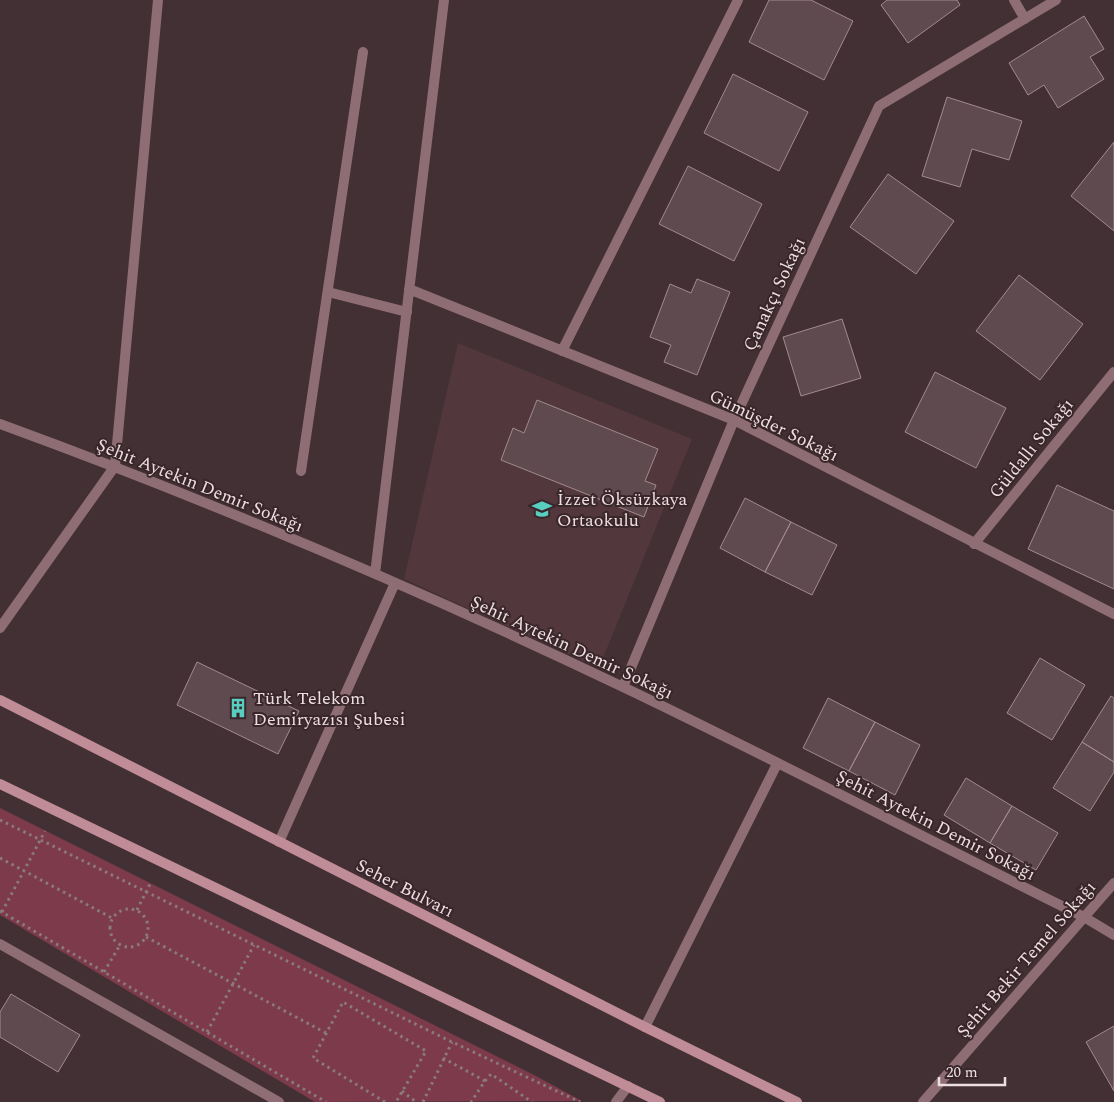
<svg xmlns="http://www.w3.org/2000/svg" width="1114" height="1102" font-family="Spectral,serif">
  <rect width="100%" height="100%" fill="#433034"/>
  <path fill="#52373d" d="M458,343L692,439L599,668L404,579Z"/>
  <path fill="#7c3a4b" d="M0,808L536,1076L582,1101L315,1102L0,915Z"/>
  <path fill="#5f4a4f" stroke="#a28b8f" d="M769,0H811L853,21L824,80L749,42Z
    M887,0H957L960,5L908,43L881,5Z
    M1084,16L1104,49L1090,57L1104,79L1058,108L1044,85L1028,95L1009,63Z
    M733,74L808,112L779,171L704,133Z
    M947,97L1022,121L1009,160L972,149L960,187L922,176Z
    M1114,142V231L1071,196Z
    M688,166L762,204L734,261L659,224Z
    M888,174L954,221L916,274L850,227Z
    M1019,275L1083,324L1040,380L976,331Z
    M697,279L730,292L697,375L664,362L671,345L650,337L670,284L691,293Z
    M842,319L861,378L801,396L783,337Z
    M935,372L1006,408L976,468L905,432Z
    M537,400L658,449L645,481L656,485L644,517L501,460L513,428L524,433Z
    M1057,485L1114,511V589L1028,549Z
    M745,498L791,522L765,572L720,548Z
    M791,522L837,545L812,595L765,572Z
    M1040,658L1085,685L1052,740L1007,713Z
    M197,662L299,711L278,754L177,705Z
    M1111,696L1114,698V762L1082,742Z
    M828,698L875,722L849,771L803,748Z
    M875,722L920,745L895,795L849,771Z
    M1082,742L1114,762V772L1090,811L1053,788Z
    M966,778L1012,806L990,843L944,815Z
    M1012,806L1058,833L1036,870L990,843Z
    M11,994L80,1035L58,1072L0,1037V1012Z
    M1114,1026V1091L1086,1042Z"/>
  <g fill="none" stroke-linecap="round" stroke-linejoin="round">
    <path stroke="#8b7a7d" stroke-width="3" stroke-dasharray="2.5 4" stroke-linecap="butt" d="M0,820L452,1042L580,1102
      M0,858L112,918
      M110 928a19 19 0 1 1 38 0a19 19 0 1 1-38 0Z
      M137,910L151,882
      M0,911L326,1102
      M2,912L45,831
      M146,937L326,1033
      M104,972L120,945
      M207,1032L254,945
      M443,1058L485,1081L471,1102
      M485,1081L491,1074L532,1102
      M402,1091L416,1102
      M385,1102L313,1058L343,1002L426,1051L396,1102
      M423,1102L452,1042"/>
    <path stroke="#8e6e74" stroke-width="10" d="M328,292L407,312
      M301,471L363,52"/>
    <path stroke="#8e6e74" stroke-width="10" d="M1014,0L1025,19
      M409,289L734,420L1114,614
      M562,351L738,0
      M0,424C211,501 420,590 623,687C778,761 930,841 1084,917L1114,935
      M974,544L1114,372
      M375,574L444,0
      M0,628L115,466L158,0
      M623,687L734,420L879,106L1056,0
      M279,842L395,583
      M0,944L279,1102
      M645,1027L777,764
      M616,1102L628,1086
      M923,1102L1114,883"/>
    <path stroke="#bf8c97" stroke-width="10" d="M0,700L645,1027L797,1102
      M0,784L660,1102"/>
  </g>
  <defs>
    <symbol id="school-bare" viewBox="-9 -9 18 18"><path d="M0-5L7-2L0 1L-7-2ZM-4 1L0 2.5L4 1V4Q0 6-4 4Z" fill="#58cec1" stroke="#39262a" stroke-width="2.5" paint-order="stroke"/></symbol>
    <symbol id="building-bare" viewBox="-9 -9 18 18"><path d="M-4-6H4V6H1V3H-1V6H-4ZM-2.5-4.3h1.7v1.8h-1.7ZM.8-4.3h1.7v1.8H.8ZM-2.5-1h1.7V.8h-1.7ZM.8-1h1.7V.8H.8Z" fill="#58cec1" stroke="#39262a" stroke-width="2.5" paint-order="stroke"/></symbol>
  </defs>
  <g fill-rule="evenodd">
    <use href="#school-bare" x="528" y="495" width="28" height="28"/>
    <use href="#building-bare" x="224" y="694" width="28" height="28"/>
  </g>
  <g text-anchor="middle" stroke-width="4" stroke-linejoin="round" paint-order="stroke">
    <g font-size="18" fill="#ecdee1" stroke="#39262a">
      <text transform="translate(774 294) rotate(-65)" y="6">Çanakçı Sokağı</text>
      <text transform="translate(774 425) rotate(26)" y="6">Gümüşder Sokağı</text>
      <text transform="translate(1031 448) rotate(-51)" y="6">Güldallı Sokağı</text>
      <text transform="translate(200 485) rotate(22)" y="6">Şehit Aytekin Demir Sokağı</text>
      <text transform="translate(572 647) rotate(25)" y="6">Şehit Aytekin Demir Sokağı</text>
      <text transform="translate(936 825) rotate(27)" y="6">Şehit Aytekin Demir Sokağı</text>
      <text transform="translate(405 888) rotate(27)" y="6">Seher Bulvarı</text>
      <text transform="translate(1026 959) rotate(-49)" y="6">Şehit Bekir Temel Sokağı</text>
    </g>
    <g font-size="18" fill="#ecdee1" stroke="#39262a" text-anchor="start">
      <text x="557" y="505">İzzet Öksüzkaya<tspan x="557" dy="21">Ortaokulu</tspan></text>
      <text x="253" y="704">Türk Telekom<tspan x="253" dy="21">Demiryazısı Şubesi</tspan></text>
    </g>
  </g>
  <path d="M939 1077v8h66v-8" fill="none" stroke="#ecdee1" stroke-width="2.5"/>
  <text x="946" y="1077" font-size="15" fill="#ecdee1" stroke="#39262a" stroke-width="4" paint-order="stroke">20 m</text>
</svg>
